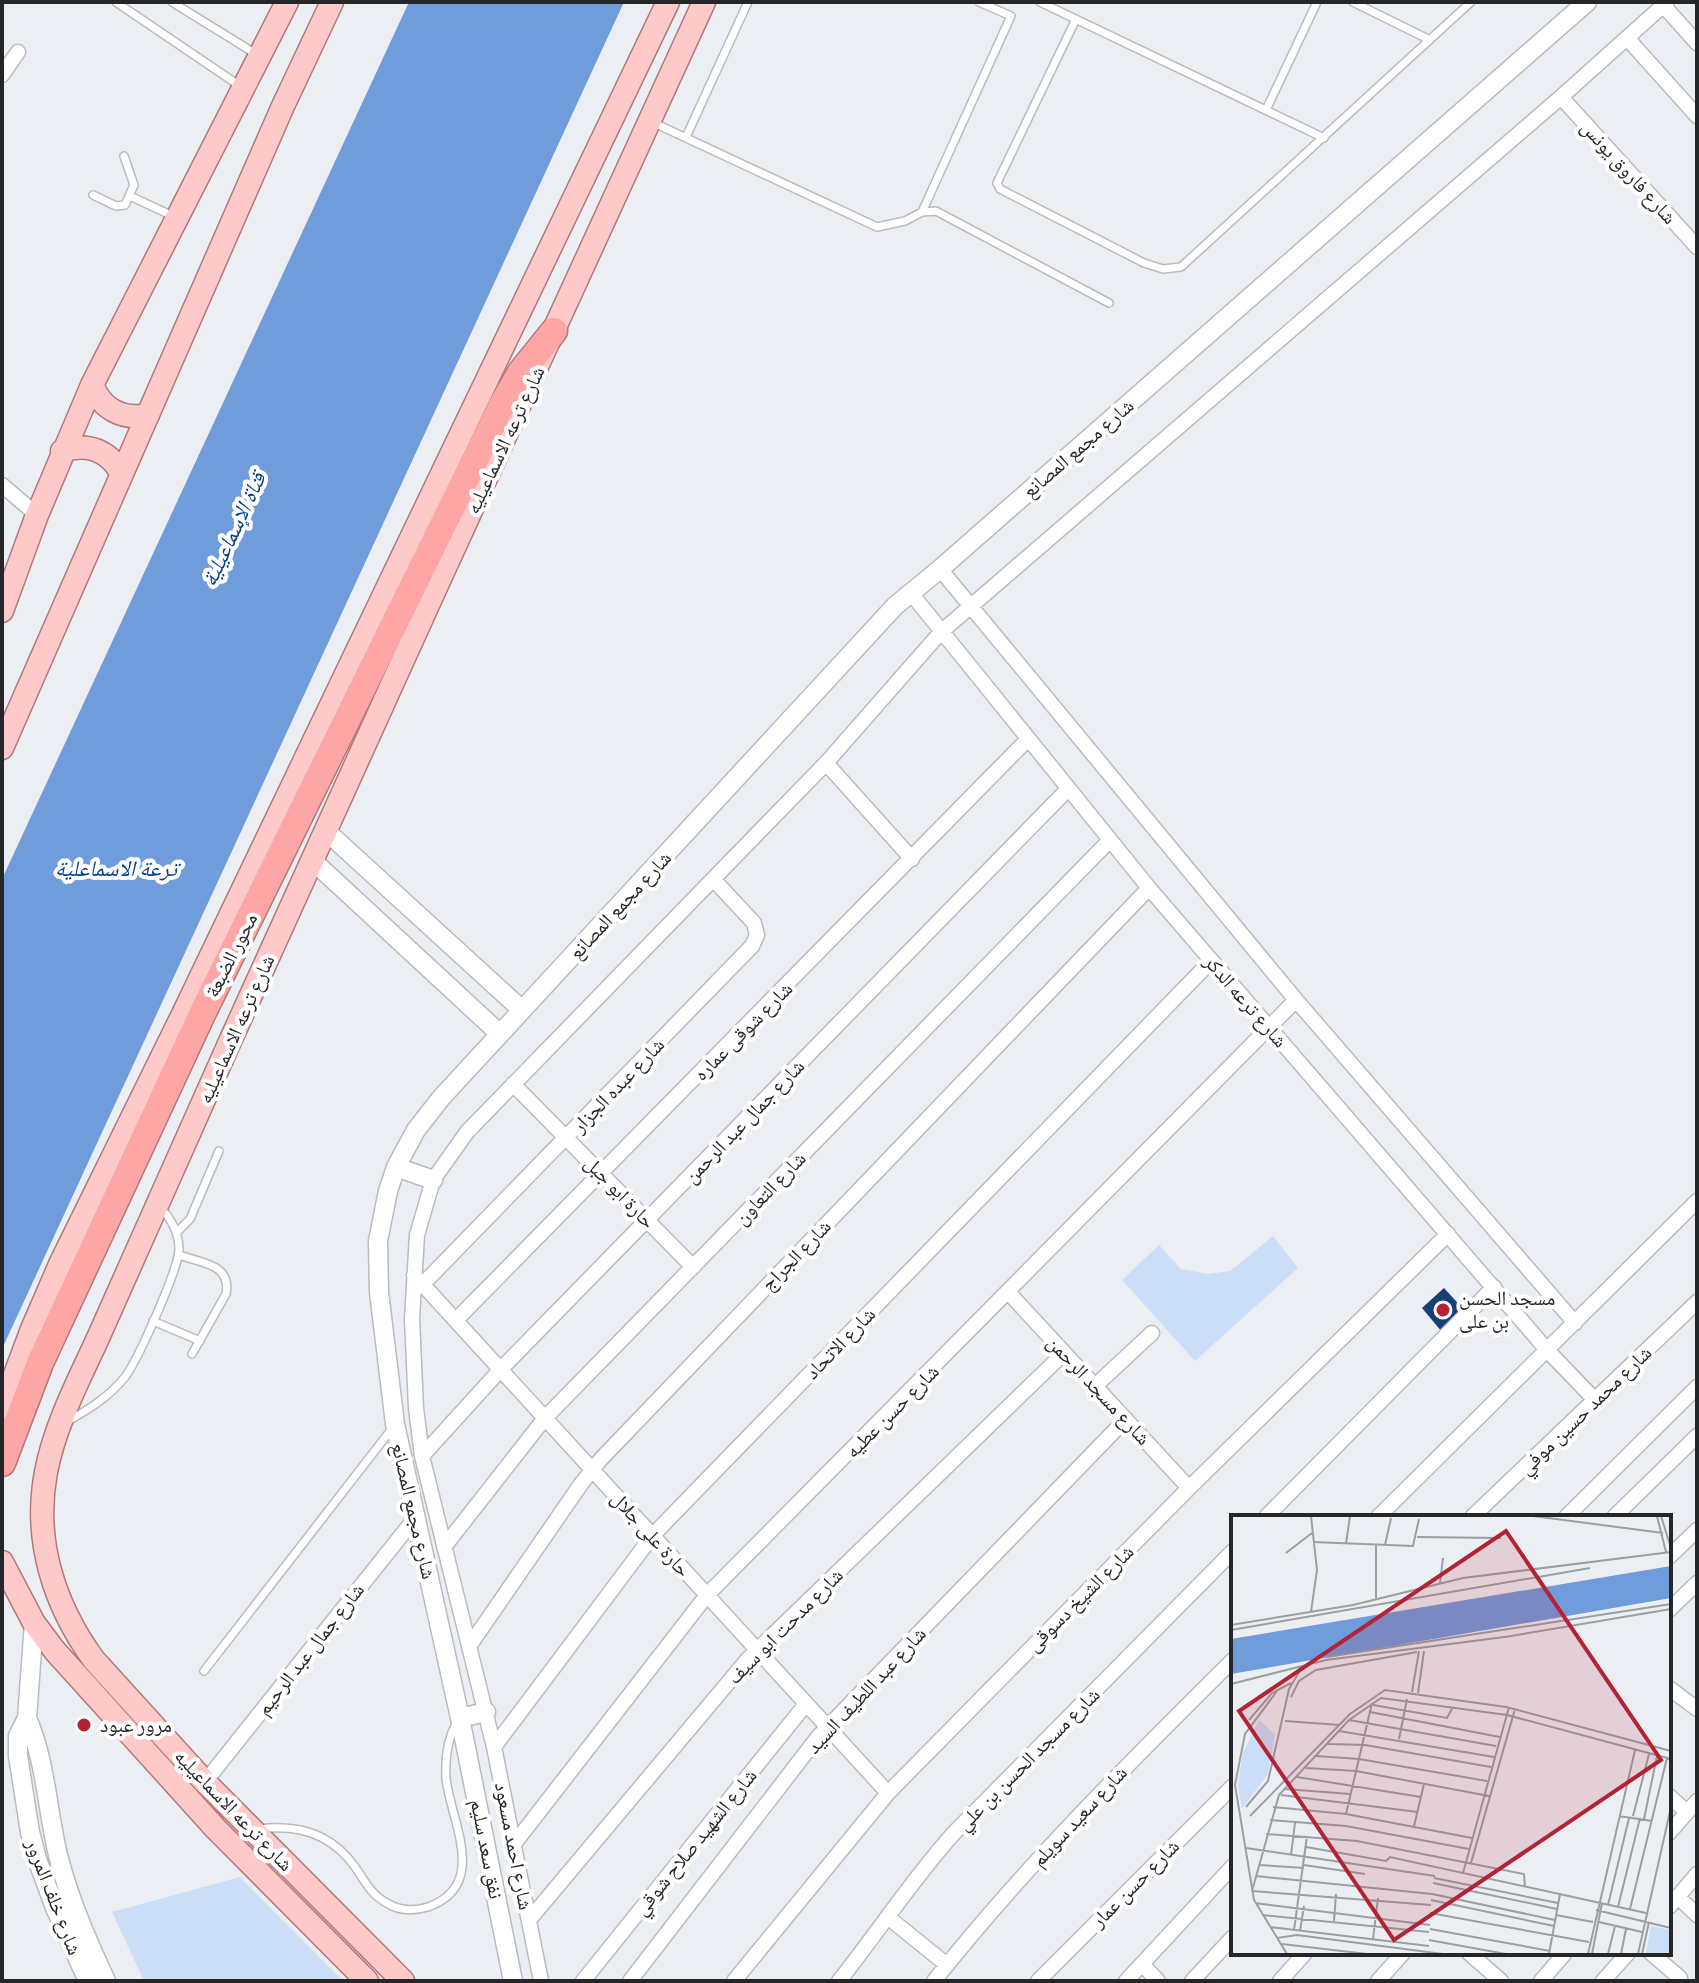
<svg xmlns="http://www.w3.org/2000/svg" width="1699" height="1983" font-family="Manrope,'Noto Naskh Arabic',sans-serif">
  <rect width="100%" height="100%" fill="#ebeff4"/>
  <path fill="#cbddf7" d="M1273,1236L1298,1268L1195,1361L1122,1280L1159,1245L1181,1269L1208,1274L1230,1271Z
    M240,1877L343,1981H144L112,1912Z"/>
  <path fill="#709cdb" d="M409,2H624L2,1349V879Z"/>
  <path fill="#153f76" d="M1444,1288L1465,1311L1442,1332L1422,1308Z"/>
  <g fill="none" stroke-linecap="round" stroke-linejoin="round">
    <defs>
      <path id="service" d="M116,2L240,86
        M172,2L256,54
        M1040,2L1324,138
        M1353,2L1430,40
        M1076,19L997,183L1000,189L1144,263L1163,269L1181,267L1471,2
        M1266,110L1317,2
        M652,122L877,227L905,221L922,212L936,211L1109,303
        M686,137L748,2
        M93,195L116,206L125,205L134,185L124,156
        M130,196L175,217
        M922,212L1011,16L979,2
        M176,1233L190,1219L219,1151
        M179,1255C201,1263 232,1264 226,1294L192,1354
        M153,1321L200,1341
        M66,1422C88,1410 109,1397 125,1377C138,1360 178,1270 179,1250C179,1233 171,1218 159,1206
        M204,1671L394,1426
        M259,1829C298,1824 332,1834 355,1867C365,1881 371,1895 387,1903C399,1911 414,1911 428,1907C490,1885 450,1820 446,1778C445,1760 447,1740 456,1724"/>
      <path id="minor" d="M1663,5L1697,43
        M1627,38L1697,116
        M2,75L18,52
        M1561,97L1697,247
        M2,485L37,515
        M940,569L1296,1000L1575,1323
        M910,592L1149,888L1547,1350L1595,1400
        M826,763L912,859
        M513,1084L693,1267
        M414,1275L888,1793
        M423,1284L752,946L757,935L754,923L713,879
        M1009,1293L1189,1488
        M456,1320L1027,740
        M1095,1386L1152,1333
        M422,1456L501,1369L1068,789
        M1266,1517L1494,1287
        M1378,1517L1697,1201
        M1472,1517L1697,1302
        M1566,1517L1697,1387
        M1614,1517L1697,1436
        M444,1547L545,1418L1110,840
        M1669,1557L1697,1530
        M1669,1610L1697,1583
        M470,1645L581,1484L601,1459L1149,888
        M1669,1688L1697,1709
        M494,1747L653,1535L1211,961
        M205,1782L416,1517
        M1669,1796L1687,1812
        M1669,1833L1697,1801
        M514,1844L707,1595L1296,1000
        M1678,1897L1697,1915
        M1669,1907L1697,1874
        M889,1918L947,1965
        M529,1920L748,1659L1064,1353
        M1469,1953L1501,1981
        M1651,1953L1680,1978
        M1142,1964L1158,1981
        M541,1981L494,1747L422,1456L416,1408L412,1319L417,1235L433,1180L467,1132L826,763L941,632L1561,97L1667,2
        M583,1981L806,1704
        M630,1981L818,1737L1126,1419
        M734,1981L888,1793L1189,1488L1448,1234
        M839,1981C878,1932 912,1880 953,1834L1233,1551
        M934,1981C1025,1866 1129,1763 1233,1660
        M1038,1981L1233,1786
        M1126,1981L1233,1866
        M1192,1981L1233,1937
        M1280,1981L1305,1953
        M1378,1981L1403,1953
        M1541,1981L1565,1953
        M1603,1981L1628,1953"/>
      <path id="tertiary" d="M326,831L522,1010
        M312,860L500,1034
        M396,1167L433,1180
        M34,1623L27,1718L18,1736V1756L30,1832L37,1859L55,1908L88,1981
        M27,1718C46,1762 47,1809 58,1855C69,1899 87,1940 106,1981
        M460,1718L486,1712
        M513,1981L460,1718L395,1424L379,1292L378,1241L388,1191L396,1167L416,1130L441,1098L895,606L940,569L1587,2"/>
      <path id="primary" d="M92,385C102,409 122,420 148,415
        M62,451C88,442 109,451 122,474
        M2,611L37,515L92,385L287,2
        M2,748L283,106L332,2
        M2,1409L32,1329L61,1262L183,1014L668,2
        M2,1562L34,1623L55,1651L216,1829L367,1981
        M403,1981L205,1782L94,1660C54,1605 33,1540 46,1472C56,1419 85,1369 106,1320C148,1225 190,1131 232,1037C387,691 547,347 704,2"/>
      <path id="motorway" d="M2,1463L40,1363L204,1010L503,403L521,372L554,331"/>
    </defs>
    <use href="#service" stroke="#b8bbc0" stroke-width="10"/>
    <use href="#minor" stroke="#b8bbc0" stroke-width="17"/>
    <use href="#tertiary" stroke="#b8bbc0" stroke-width="21"/>
    <use href="#primary" stroke="#b27979" stroke-width="25"/>
    <use href="#motorway" stroke="#b27979" stroke-width="29"/>
    <use href="#service" stroke="#fff" stroke-width="7"/>
    <use href="#minor" stroke="#fff" stroke-width="14"/>
    <use href="#tertiary" stroke="#fff" stroke-width="18"/>
    <use href="#primary" stroke="#fecac9" stroke-width="22"/>
    <use href="#motorway" stroke="#fea6a5" stroke-width="26"/>
  </g>
  <g fill="#b42236" stroke="#fff" stroke-width="3">
    <circle cx="1443" cy="1310" r="8"/>
    <circle cx="84" cy="1725" r="8"/>
  </g>
  <g text-anchor="middle" stroke-width="8" stroke-linejoin="round" paint-order="stroke">
    <g font-size="20" fill="#252628" stroke="#fff">
      <text transform="translate(1629 172) rotate(48)" y="7">شارع فاروق يونس</text>
      <text transform="translate(505 440) rotate(-65)" y="7">شارع ترعه الاسماعيليه</text>
      <text transform="translate(1078 448) rotate(-41)" y="7">شارع مجمع المصانع</text>
      <text transform="translate(620 905) rotate(-47)" y="7">شارع مجمع المصانع</text>
      <text transform="translate(231 955) rotate(-63)" y="7">محور الضبعة</text>
      <text transform="translate(1246 1001) rotate(49)" y="7">شارع ترعه الدكر</text>
      <text transform="translate(236 1029) rotate(-66)" y="7">شارع ترعه الاسماعيليه</text>
      <text transform="translate(743 1031) rotate(-45)" y="7">شارع شوقى عماره</text>
      <text transform="translate(618 1085) rotate(-46)" y="7">شارع عبده الجزار</text>
      <text transform="translate(744 1121) rotate(-46)" y="7">شارع جمال عبد الرحمن</text>
      <text transform="translate(770 1188) rotate(-46)" y="7">شارع التعاون</text>
      <text transform="translate(620 1192) rotate(46)" y="7">حارة ابو جبل</text>
      <text transform="translate(796 1255) rotate(-46)" y="7">شارع الجراج</text>
      <text transform="translate(840 1343) rotate(-46)" y="7">شارع الاتحاد</text>
      <text transform="translate(1099 1390) rotate(47)" y="7">شارع مسجد الرحمن</text>
      <text transform="translate(1585 1410) rotate(-44)" y="7">شارع محمد حسين موفي</text>
      <text transform="translate(892 1411) rotate(-45)" y="7">شارع حسن عطيه</text>
      <text transform="translate(414 1511) rotate(77)" y="7">شارع مجمع المصانع</text>
      <text transform="translate(651 1534) rotate(48)" y="7">حارة على جلال</text>
      <text transform="translate(1080 1598) rotate(-45)" y="7">شارع الشيخ دسوقى</text>
      <text transform="translate(785 1626) rotate(-45)" y="7">شارع مدحت ابو سيف</text>
      <text transform="translate(310 1649) rotate(-52)" y="7">شارع جمال عبد الرحيم</text>
      <text transform="translate(866 1690) rotate(-47)" y="7">شارع عبد اللطيف السيد</text>
      <text transform="translate(1028 1759) rotate(-45)" y="7">شارع مسجد الحسن بن علي</text>
      <text transform="translate(234 1810) rotate(46)" y="7">شارع ترعه الاسماعيليه</text>
      <text transform="translate(1079 1816) rotate(-47)" y="7">شارع سعيد سويلم</text>
      <text transform="translate(695 1842) rotate(-51)" y="7">شارع الشهيد صلاح شوقي</text>
      <text transform="translate(514 1846) rotate(79)" y="7">شارع احمد مسعود</text>
      <text transform="translate(487 1849) rotate(79)" y="7">نفق سعد سليم</text>
      <text transform="translate(1135 1883) rotate(-45)" y="7">شارع حسن عمار</text>
      <text transform="translate(54 1897) rotate(69)" y="7">شارع خلف المرور</text>
    </g>
    <g font-size="20" fill="#252628" stroke="#fff" text-anchor="start">
      <text x="1459" y="1305">مسجد الحسن<tspan x="1459" dy="23">بن على</tspan></text>
      <text x="100" y="1732">مرور عبود</text>
    </g>
    <g font-size="22" font-style="italic" fill="#02418b" stroke="#fff">
      <text transform="translate(233 529) rotate(-65)" y="8">قناة الإسماعيلية</text>
      <text x="116" y="876">ترعة الاسماعلية</text>
    </g>
  </g>
  <g transform="translate(1231 1515)">
    <rect width="440" height="440" fill="#ebeff4"/>
    <path d="M28,205L44,219L37,259L11,294L7,269L12,238ZM420,411L440,415V439H415Z" fill="#cbddf7"/>
    <path d="M440,51V83L0,159V124Z" fill="#709cdb"/>
    <path fill="none" stroke="#9c9fa2" stroke-width="2" d="M80,1L86,55L80,97M149,1H195M302,1L432,18M426,1L435,37M430,1L440,33M186,22L270,23M82,27L182,31L188,4M115,29L119,1M154,30L160,3M55,38L81,18M209,68L212,43M145,83V29M0,110L122,90L232,63L440,37M0,115L359,53M280,121L440,94M96,142L440,89M0,169L95,145L281,121M46,176L14,219L4,270L23,385L56,439M181,177L188,136M187,178L193,136M60,182L68,166L85,155L186,137M142,190L216,203L222,192M139,197L269,222M18,205L41,178L60,168M118,205L265,231M54,206L109,210M108,216L263,242M168,224L176,184M97,229L134,230L260,252M85,241L128,244L256,266M75,253L125,256L258,281M66,262L190,282M54,274L119,279M50,280L187,297M15,292L37,266L58,174L71,152M42,292L115,299L241,323M115,299L141,188M19,301L119,199L154,175L275,192L440,236M388,301L421,306M402,301L418,239M413,304L426,241M39,305L115,311L238,334M183,311L193,269M35,319L126,326L293,359L294,372M75,332L155,346L159,342L415,398M15,333L204,361M60,340L64,308M240,348L284,194M28,350L73,353M73,350L134,359M232,358L278,192M25,361L201,379L324,405M203,363L327,388M202,368L326,394M21,376L48,280L118,205L150,183L276,200L440,244M21,376L200,390M200,385L323,411M24,388L199,410M377,390L398,303M387,392L409,303M399,394L436,243M365,395L440,413M199,398L358,427M31,400L198,417M325,400L362,407M103,406L105,379M368,407L411,417M39,412L198,431M199,414L319,436M63,415L76,321M69,416L73,391M46,423L66,420L212,439M142,424L147,383M198,425L275,439M51,429L136,439M318,439L329,379M357,439L404,235M361,439L371,388M377,439L384,411M390,439L395,414M407,439L440,292M411,439L418,407"/>
    <path fill="#b42236" fill-opacity="0.15" stroke="#b42236" stroke-width="4" d="M275,16L430,245L163,425L8,196Z"/>
    <rect width="440" height="440" fill="none" stroke="#252628" stroke-width="4"/>
  </g>
  <rect width="1699" height="1983" fill="none" stroke="#252628" stroke-width="8"/>
</svg>
